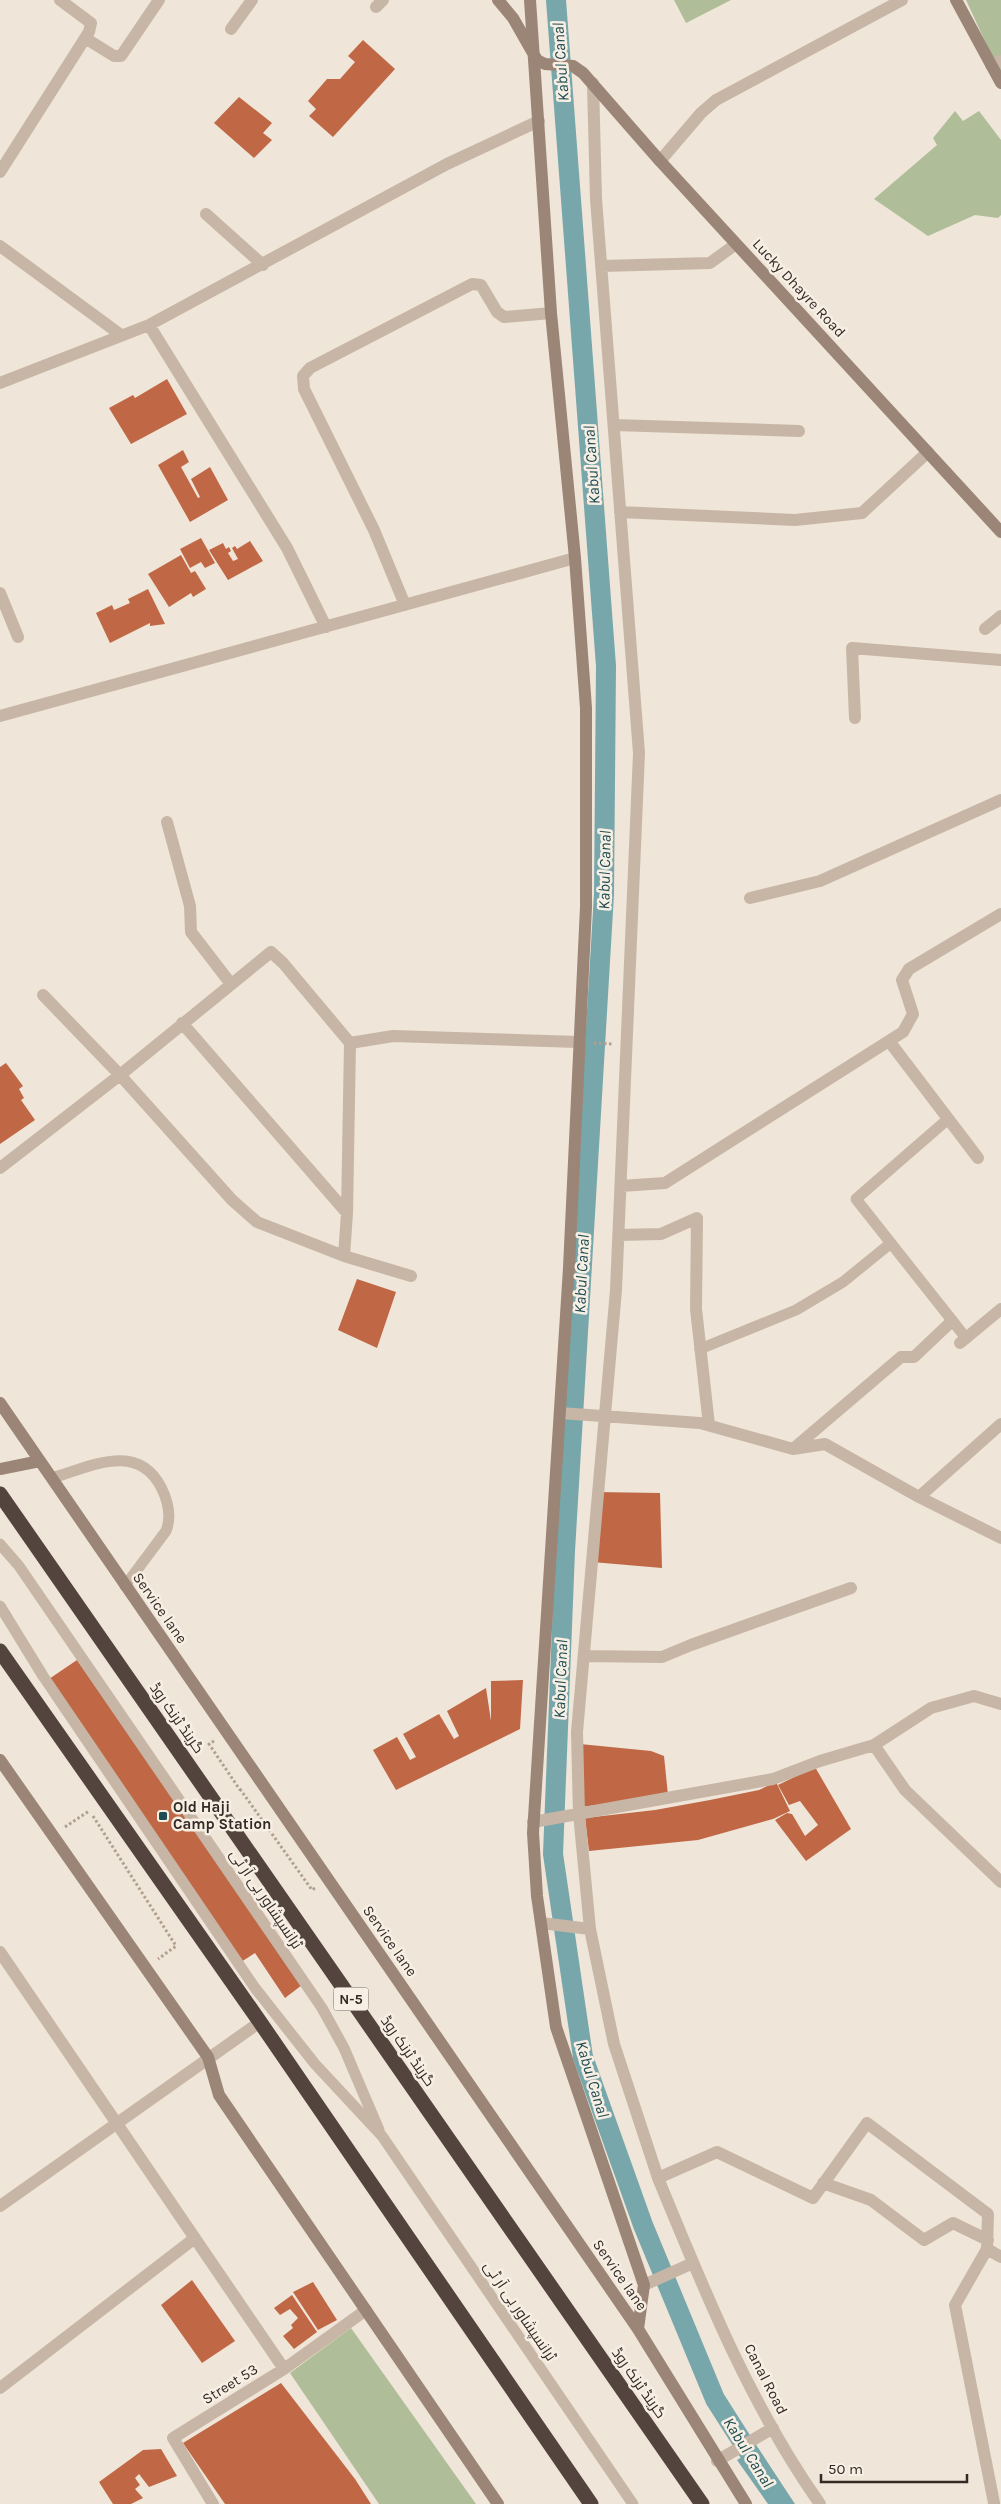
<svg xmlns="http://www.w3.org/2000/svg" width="1001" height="2504" font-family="Karla,Cairo,sans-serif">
  <rect width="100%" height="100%" fill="#efe5d8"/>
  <path fill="#b0bd99" d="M674,0H731L686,23Z
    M966,0H1001V76Z
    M955,111L963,121L979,111L1001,140V215L998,218L975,215L928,236L874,199L937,145L933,138Z
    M351,2328L476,2504H379L290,2373Z"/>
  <path fill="#78a7ab" d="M758,2448L795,2504H768L737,2460Z"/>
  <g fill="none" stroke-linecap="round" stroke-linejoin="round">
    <path stroke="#78a7ab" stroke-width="20" d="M556,0L606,666L604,894L565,1551L553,1854L583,2057L643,2225L715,2399L782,2504"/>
  </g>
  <path fill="#c06845" d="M363,40L395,69L333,137L309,116L316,109L308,101L327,79H340L355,62L348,56Z
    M239,97L272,123L263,133L272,140L254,158L214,123Z
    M167,379L187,414L131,444L109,408L133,395L135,398Z
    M183,450L189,462L181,467L198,498L200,497L191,479L210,467L228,500L190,522L158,465Z
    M201,538L215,563L205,568L201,562L190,568L180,549Z
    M250,541L263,561L228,580L209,550L223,543L226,549L229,547L231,551L228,553L233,561L238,559L232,548L235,546L237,549Z
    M181,555L191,573L195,571L206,589L193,597L191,593L169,607L148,574Z
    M148,589L165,624L150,626V623L110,643L96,613L112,605L114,610L130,603L128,599Z
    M6,1063L23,1086L19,1089L24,1098L21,1100L35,1120L0,1144V1067Z
    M357,1279L396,1292L377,1348L338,1330Z
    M596,1492L660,1493L662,1568L592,1562Z
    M77,1660L302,1985L285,1998L255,1953L241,1962L49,1679Z
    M523,1680L520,1729L396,1790L373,1750L397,1737L410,1760L416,1757L403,1734L439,1714L454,1739L459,1736L447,1711L486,1688L491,1721V1681Z
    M580,1744L651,1751L664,1756L668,1795L582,1807Z
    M815,1767L851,1829L806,1861L775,1820L787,1813L792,1814L805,1836L818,1825L800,1801L789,1805L778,1785Z
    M776,1782L790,1811L773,1819L698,1840L589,1851L585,1818L655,1810L710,1800L759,1790Z
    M192,2280L235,2341L202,2363L161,2305Z
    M313,2282L337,2320L318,2330L293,2292Z
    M292,2295L317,2332L294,2349L283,2336L293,2328L291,2325L298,2318L290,2309L280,2315L274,2308Z
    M281,2383L355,2479L371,2504H225L183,2443Z
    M161,2449L177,2476L149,2487L139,2474L135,2478L140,2485L135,2489L143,2498L131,2504H113L99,2482L143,2450Z"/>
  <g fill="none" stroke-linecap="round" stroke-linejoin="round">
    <path stroke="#b2a08f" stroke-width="3" stroke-dasharray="2.5 2.5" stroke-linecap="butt" d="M585,503L604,502
      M594,1043L612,1044
      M214,1741L209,1744L240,1790
      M240,1789L312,1890L315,1888
      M93,1816L176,1946L158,1959
      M65,1827L89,1811"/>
    <path stroke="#c7b6a5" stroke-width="11" d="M948,1119L856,1199L966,1338
      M700,1349L796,1310L843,1282L891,1243
      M52,1478C90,1467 137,1441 161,1487C168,1501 172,1516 166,1531L125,1586
      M0,1544L19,1566L322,2008L344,2048L379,2130
      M0,1606L43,1676L255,1988L315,2064L382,2136L633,2504"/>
    <path stroke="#c7b6a5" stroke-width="12" d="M376,7L383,0
      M231,29L252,0
      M85,38L114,56H121L159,0
      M991,65L1001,61
      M593,83L596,199L639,753L616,1290L577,1732L579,1814L590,1929L614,2044L658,2178
      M660,161L701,113L716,100L902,0
      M0,172L89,32L91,23L60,0
      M206,214L263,265
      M0,246L121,335
      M602,266L710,263L736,244
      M149,325L287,548L326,627
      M0,383L149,325L447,164L539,121
      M614,425L799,431
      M620,512L795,520L862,513L928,452
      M0,593L18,637
      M405,605L374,530L304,389L303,376L310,368L472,284L481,285L497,312L504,317L551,313
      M985,629L1001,616
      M0,716L575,558
      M855,718L852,648L1001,660
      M167,822L190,906L191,932L231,984
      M750,898L820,881L1001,800
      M43,995L120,1075L232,1200L257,1222L344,1256L347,1213L350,1043
      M182,1023L347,1213
      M889,1041L978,1158
      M0,1168L120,1075L271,952L283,963L350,1043L393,1036L578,1042
      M621,1186L665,1183L903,1032L913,1014L902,980L909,969L1001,914
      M619,1235L661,1234L697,1218L696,1309L709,1425
      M344,1256L411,1276
      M960,1343L1001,1309
      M560,1413L700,1423L793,1449L901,1357H914L952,1321
      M793,1449L825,1444L919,1497L1001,1538
      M919,1497L1001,1424
      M585,1656L662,1657L691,1645L851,1588
      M874,1745L905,1790L1001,1882
      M533,1822L773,1779L820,1761L874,1745L931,1708L974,1696L1001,1704
      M541,1923L590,1929
      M0,1952L284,2369
      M823,2183L871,2200L924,2240L953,2223L988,2240
      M0,2206L260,2022
      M987,2249L955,2305L994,2503
      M644,2285L693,2263
      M0,2388L195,2238
      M717,2461L773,2428
      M213,2504L173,2438L284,2369L366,2310
      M820,2504C750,2405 704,2290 658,2178L717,2152L813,2198L867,2123L988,2214L987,2249L1001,2257"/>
    <path stroke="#9a8576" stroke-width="12" d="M498,0L513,18L537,60L545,64L573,66L583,73L660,161L1001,532
      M530,0L551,313L575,558L586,708V907L569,1268L533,1833L537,1896L556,2027L644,2285L638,2329
      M956,0L1001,83
      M0,1403L638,2329L746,2504
      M0,1469L40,1461
      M0,1760L208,2057L219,2095L498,2504"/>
    <path stroke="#53453d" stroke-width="15" d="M0,1494L702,2504
      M0,1651L260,2022L591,2504"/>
  </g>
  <rect fill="#1e4c52" stroke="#f8efe4" stroke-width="2" x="158" y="1811" width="10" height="10" rx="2.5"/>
  <g text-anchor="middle" stroke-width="5" stroke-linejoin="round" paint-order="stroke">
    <rect fill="#f8efe4" stroke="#6e655f" stroke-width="1" x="333.5" y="1987.5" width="35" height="23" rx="4"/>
    <g font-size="14" font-weight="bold" fill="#332a26">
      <text x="351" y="2004">N-5</text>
    </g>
    <g font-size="15" fill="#332a26" stroke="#f8efe4">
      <text transform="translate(799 288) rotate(47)" y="5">Lucky Dhayre Road</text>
      <text transform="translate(160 1608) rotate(55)" y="5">Service lane</text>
      <text transform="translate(177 1718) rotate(55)" y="5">گرینڈ ٹرنک روڈ</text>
      <text transform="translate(266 1899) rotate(56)" y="5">ٹرانسپشاور بی آر ٹی</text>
      <text transform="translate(390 1941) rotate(55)" y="5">Service lane</text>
      <text transform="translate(408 2051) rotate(55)" y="5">گرینڈ ٹرنک روڈ</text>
      <text transform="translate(620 2275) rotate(55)" y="5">Service lane</text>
      <text transform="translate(520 2311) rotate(56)" y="5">ٹرانسپشاور بی آر ٹی</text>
      <text transform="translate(766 2379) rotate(63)" y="5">Canal Road</text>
      <text transform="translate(639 2383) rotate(55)" y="5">گرینڈ ٹرنک روڈ</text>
      <text transform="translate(230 2384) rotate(-32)" y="5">Street 53</text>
    </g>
    <g font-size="15" font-weight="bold" fill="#332a26" stroke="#f8efe4" text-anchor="start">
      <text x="173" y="1812">Old Haji<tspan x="173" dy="17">Camp Station</tspan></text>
    </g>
    <g font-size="16" font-style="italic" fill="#1e4c52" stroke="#f8efe4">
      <text transform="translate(560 62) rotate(-94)" y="6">Kabul Canal</text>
      <text transform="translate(591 465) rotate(-94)" y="6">Kabul Canal</text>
      <text transform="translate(604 870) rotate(-89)" y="6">Kabul Canal</text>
      <text transform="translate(581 1274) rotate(-87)" y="6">Kabul Canal</text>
      <text transform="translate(560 1679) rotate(-88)" y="6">Kabul Canal</text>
      <text transform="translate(593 2079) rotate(73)" y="6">Kabul Canal</text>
      <text transform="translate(749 2452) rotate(58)" y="6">Kabul Canal</text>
    </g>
  </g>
  <path d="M821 2474v8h146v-8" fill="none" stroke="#332a26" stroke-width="2.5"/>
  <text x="828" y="2474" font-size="15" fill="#332a26" stroke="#f8efe4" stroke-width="4" paint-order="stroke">50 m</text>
</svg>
